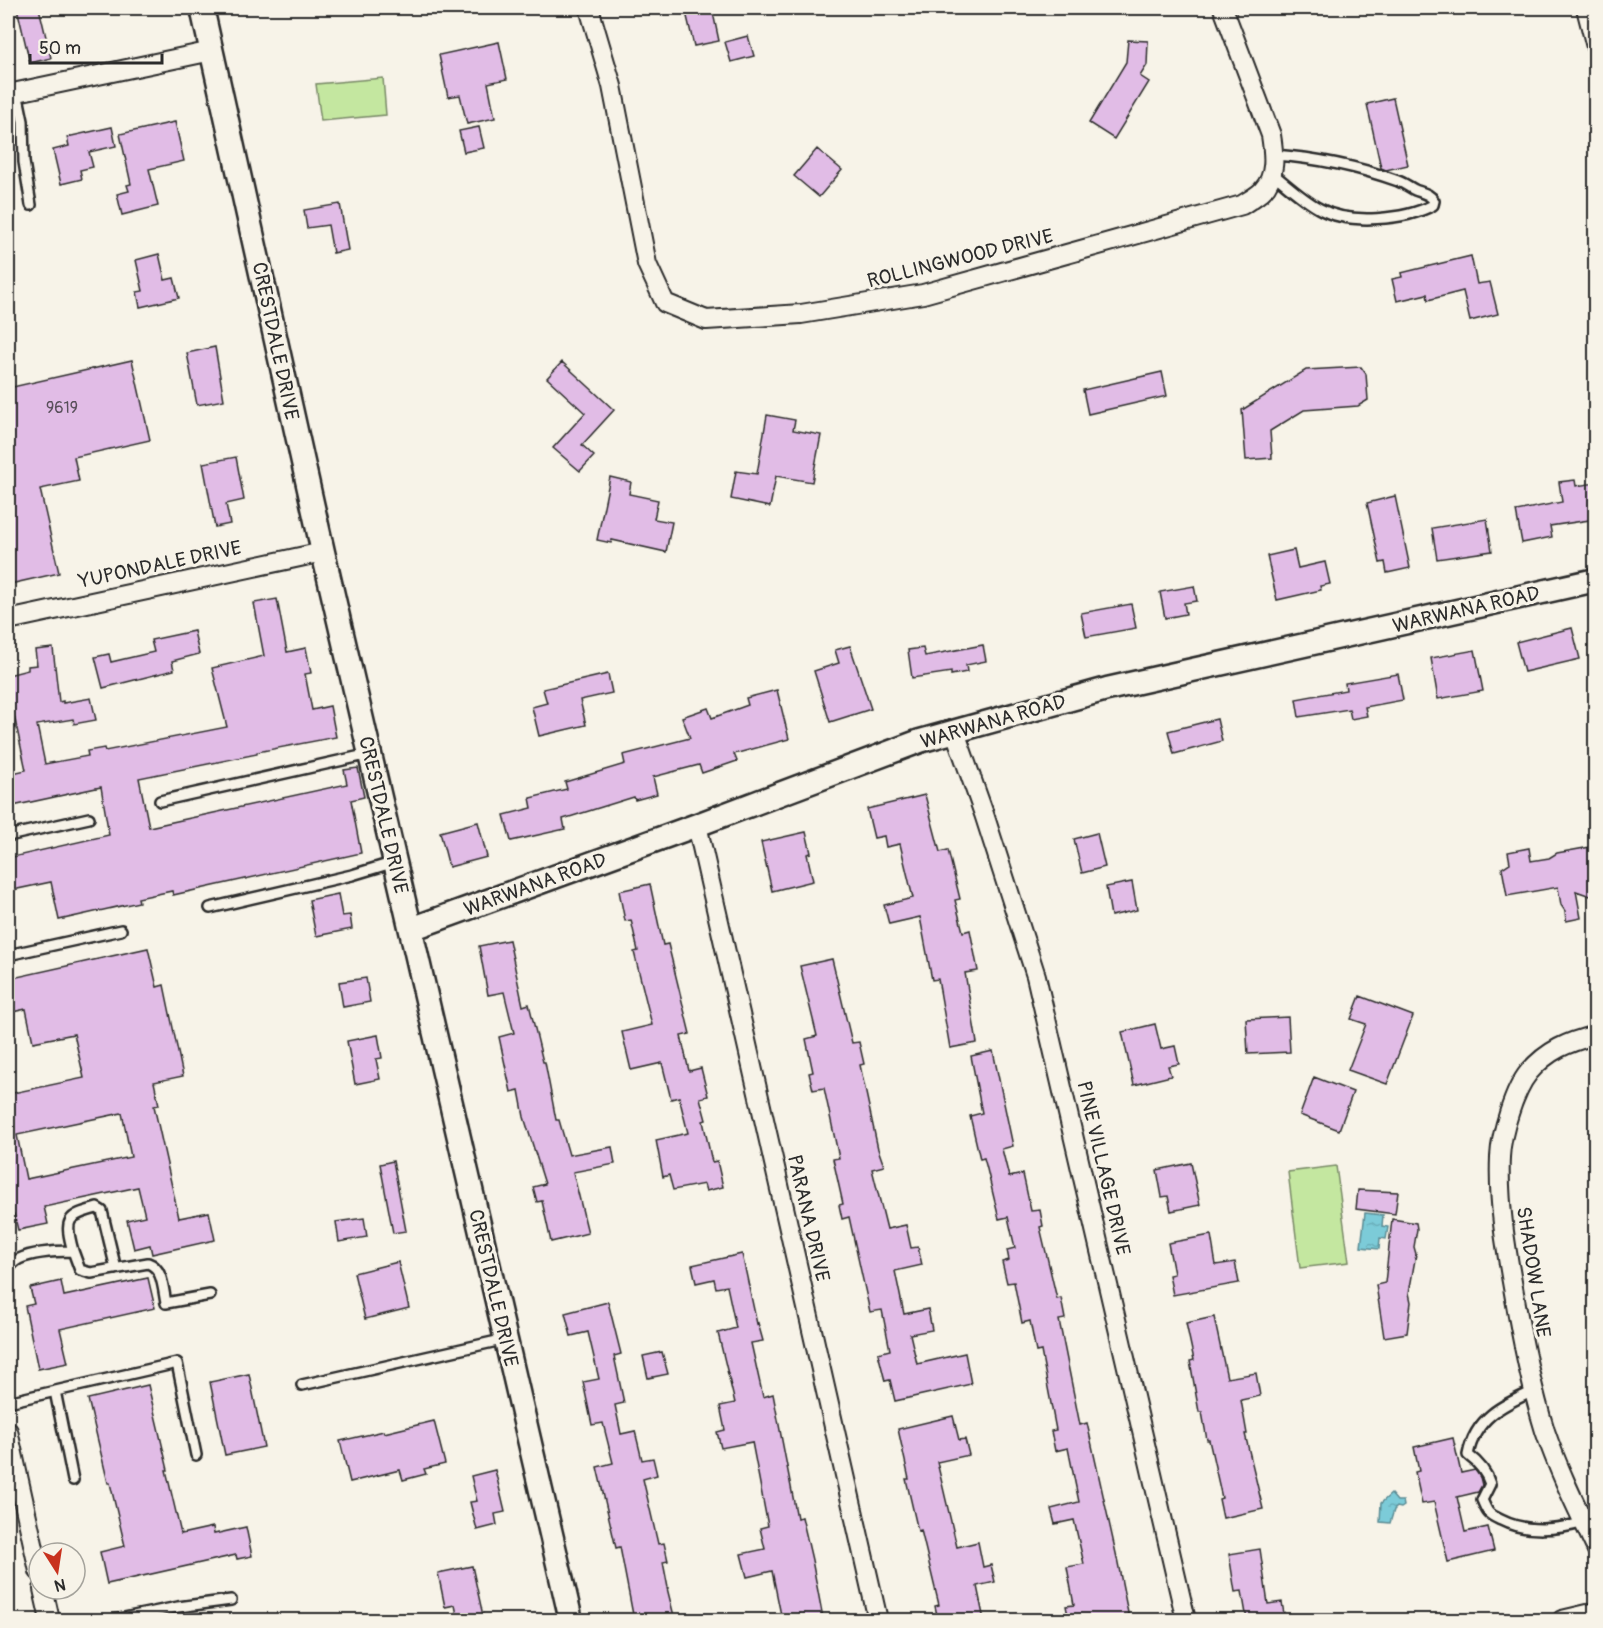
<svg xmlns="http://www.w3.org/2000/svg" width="1603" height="1628" font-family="Pangolin,sans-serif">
  <defs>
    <pattern id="water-ripples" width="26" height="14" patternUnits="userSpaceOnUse" patternTransform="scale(1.5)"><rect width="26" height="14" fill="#7bcbd8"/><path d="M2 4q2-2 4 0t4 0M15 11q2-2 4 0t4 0" fill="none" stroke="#6aaeba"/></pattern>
  </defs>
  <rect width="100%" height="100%" fill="#f7f3e8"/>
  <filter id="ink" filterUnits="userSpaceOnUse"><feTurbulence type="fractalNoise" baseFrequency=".0167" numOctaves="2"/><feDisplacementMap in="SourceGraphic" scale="12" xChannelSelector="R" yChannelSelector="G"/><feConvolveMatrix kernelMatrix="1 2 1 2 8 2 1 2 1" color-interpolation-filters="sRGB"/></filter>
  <g filter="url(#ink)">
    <path fill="#c4e7a0" stroke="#788966" stroke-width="1.5" d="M383,78L386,115L321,121L316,84Z
      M1336,1166L1349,1262L1300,1268L1288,1172Z"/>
    <path fill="url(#water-ripples)" stroke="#5b8b93" stroke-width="1.5" d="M1365,1213L1383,1215L1382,1226L1388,1227L1386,1239L1380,1238L1379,1249L1361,1247Z
      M1391,1494L1397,1501H1403L1404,1506L1401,1508L1397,1507L1394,1510L1390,1523L1380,1522L1381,1503Z"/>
    <path fill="#e1bce6" stroke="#2b2b2b" stroke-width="1.5" fill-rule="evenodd" d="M17,8H39L51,58L30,63Z
      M685,8H712L719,41L694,46Z
      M748,36L754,56L731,62L725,42Z
      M1128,40L1148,41L1147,65L1140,76L1149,82L1114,139L1089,123L1126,62Z
      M499,42L507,79L488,83L495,118L467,124L460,95L448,97L439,55Z
      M1393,98L1408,165L1386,170L1381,168L1367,104Z
      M175,122L184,161L149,169L158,206L122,215L117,194L129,191L127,185L131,184L120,134Z
      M112,127L116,146L89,152L93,167L80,170L82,179L61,184L53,150L69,146L67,137Z
      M479,127L484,148L464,152L459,131Z
      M817,149L842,170L819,197L794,176Z
      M340,204L348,250L333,253L328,225L307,228L304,210Z
      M159,254L165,280L174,278L179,298L140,307L137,292L143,291L136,260Z
      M1471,256L1477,284L1490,282L1498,314L1470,321L1463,291L1428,300L1427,294L1397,301L1392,279L1402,277L1401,273Z
      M215,347L224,400L197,405L187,353Z
      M132,360L150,440L74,457L79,481L40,489L59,573L10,584L8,575V388Z
      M562,362L614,410L582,445L594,456L580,471L553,448L585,413L547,378Z
      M1361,367L1366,374L1368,400L1358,406L1304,410L1270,431L1272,458L1246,460L1242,410L1306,370Z
      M1162,372L1167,396L1088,414L1083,390Z
      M767,415L795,420L793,430L821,435L812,482L776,476L770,507L731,499L736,471L757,474Z
      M236,457L244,500L226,504L230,524L215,527L203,463Z
      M610,477L631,482L629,494L658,500L654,519L672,522L666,552L612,540L611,543L597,540Z
      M1575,480L1576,486L1596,483V519L1550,526L1552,537L1522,543L1516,511L1562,502L1559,482Z
      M1395,496L1410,568L1387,573L1385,562L1380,563L1367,503Z
      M1487,519L1492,551L1437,559L1432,528Z
      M1294,550L1298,568L1325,562L1330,584L1320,586L1321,590L1277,600L1267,556Z
      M1194,586L1197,601L1184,603L1186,614L1165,618L1160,592Z
      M277,599L287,652L306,648L311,673L305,674L312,710L330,706L336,737L257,752V754L139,778L149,827L347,784L344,770L358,768L364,797L351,800L361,853L173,895L172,891L138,898L139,902L59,920L51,882L8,891V858L109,835L101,787L8,807V774L26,770L8,688V675L28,670V666L37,665L35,650L53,648L59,702L63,701V703L91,698L96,720L74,724L73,719L37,725L45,764L88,756L87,751L104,748L105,751L227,727L212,668L264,656L254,603Z
      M1131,604L1136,628L1086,637L1081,613Z
      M1572,628L1580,659L1524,672L1516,642Z
      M194,631L199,654L172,661L174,670L103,688L95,657L109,654L111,662L154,652L151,640Z
      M983,645L986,661L966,665L967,672L951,675V672L912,678L908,650L923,648L925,656Z
      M850,646L871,709L830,722L814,671L839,663L835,650Z
      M1475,650L1483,691L1438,699L1431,658Z
      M608,674L612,693L580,700L586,725L539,736L532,707L547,703L543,689Z
      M1398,674L1403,700L1365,707L1367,716L1351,719L1349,709L1299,717L1296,699L1346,690L1345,683Z
      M777,690L789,739L734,754L737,761L702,773L699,765L653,777L657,794L635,800L634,797L563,819L565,829L511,841L504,815L532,808L530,798L567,789L565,782L625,764L623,755L690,738L682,717L708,708L712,718L748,705L746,698Z
      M1217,719L1222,741L1174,754L1168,731Z
      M925,795L940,852L948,850L960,899L955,900L963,932L970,930L978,971L965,973L977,1043L950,1048L938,979L932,980L920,917L889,924L884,905L913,898L900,844L886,847L884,836L874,838L867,809Z
      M478,822L487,857L449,867L440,832Z
      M806,832L811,853L807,854L813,881L772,891L761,842Z
      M1097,833L1105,867L1082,873L1074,839Z
      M1596,846V898L1576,891L1581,918L1566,921L1565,911L1561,905L1558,887L1507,896L1502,868L1510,863L1508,852L1529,848L1531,861L1549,858L1557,853Z
      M1132,882L1137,910L1111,916L1106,887Z
      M650,884L663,945L668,944L690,1034L681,1036L689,1071L701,1068L708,1096L700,1098L706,1120L703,1121L712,1162L717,1161L723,1187L706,1191L704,1184L673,1190L669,1175L663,1177L656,1140L688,1133L679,1097L671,1099L662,1063L631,1070L622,1032L652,1025L634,952L638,951L631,920L625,921L619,891Z
      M338,894L342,916L350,915L352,929L316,936L309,900Z
      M509,940L523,1006L529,1004L543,1062H545L556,1120H559L569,1155L612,1147L615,1164L573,1172L588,1233L551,1242L542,1201L537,1202L533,1187L545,1184L524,1117L519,1090L511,1092L499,1037L514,1033L504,992L488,995L479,946Z
      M148,948L157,987L164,985L183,1076L154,1082L159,1105L154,1106L179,1218L209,1212L215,1240L152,1254L150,1245L134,1249L127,1220L145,1216L138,1187L44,1207L48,1224L18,1230L14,1214L8,1215V1094L84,1078L74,1034L33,1042L26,1009L8,1013V979ZM122,1113L131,1157L26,1179L17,1135Z
      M832,959L852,1043L859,1042L864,1064L860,1065L878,1149L884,1166L872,1169L887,1229L906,1225L911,1248L918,1247L922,1265L895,1271L904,1314L928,1309L932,1330L910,1334L917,1364L965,1353L971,1384L895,1401L890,1380L885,1381L878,1353L890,1350L882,1310L870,1312L849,1217L842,1219L839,1205L843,1204L833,1159L839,1158L824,1088L813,1090L809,1073L813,1072L806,1039L817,1036L800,966Z
      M366,978L370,1002L343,1007L339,982Z
      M1360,996L1413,1016L1387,1084L1348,1070L1366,1024L1351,1019Z
      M1288,1017L1290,1052L1248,1054L1246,1019Z
      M1155,1024L1161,1049L1175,1046L1179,1064L1168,1066L1171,1076L1134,1085L1122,1032Z
      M378,1035L382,1058L376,1059L380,1079L355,1084L347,1041Z
      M993,1051L1013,1146L1002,1149L1009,1177L1023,1174L1031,1211L1040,1210L1043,1226L1040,1227L1057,1299L1061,1298L1065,1319L1059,1320L1080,1425L1087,1423L1117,1558L1129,1618L1117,1620H1069L1066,1606L1074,1605L1067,1567L1084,1564L1074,1520L1055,1524L1051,1509L1079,1502L1068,1448L1055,1451L1051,1431L1056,1430L1041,1351L1036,1352L1030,1321L1022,1323L1014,1282L1007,1283L1002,1262L1009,1260L1007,1250L1015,1248L1008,1217L999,1219L987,1169L984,1158L980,1159L970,1116L982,1113L971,1056Z
      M1314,1077L1353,1092L1339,1130L1300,1115Z
      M393,1161L406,1231L393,1233L380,1164Z
      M1191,1163L1200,1205L1171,1211L1168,1196L1162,1197L1157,1170Z
      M1358,1190L1398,1192L1395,1214L1356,1209Z
      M364,1218L367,1237L339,1242L336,1222Z
      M1392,1219L1416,1223L1417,1229L1414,1247L1416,1254L1409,1293L1411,1302L1407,1333L1384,1337L1376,1285L1385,1283Z
      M1211,1235L1216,1265L1235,1262L1239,1283L1173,1295L1169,1275L1174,1274L1168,1243Z
      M742,1254L757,1324L758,1323L763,1341L751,1343L763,1397L773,1394L797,1518L802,1517L812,1560L823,1618L812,1620H782L772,1571L747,1577L741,1554L765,1549L760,1528L768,1526L752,1442L721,1448L717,1432L725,1430L720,1406L735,1403L718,1333L736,1328L727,1286L716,1288L714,1279L696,1283L692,1265Z
      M398,1262L409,1308L365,1319L354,1273Z
      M148,1278L155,1308L60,1329L68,1363L38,1369L25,1306L34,1304L30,1288L61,1281L64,1296Z
      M608,1302L621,1354L614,1356L624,1403L615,1405L621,1434L635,1431L642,1460L653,1458L657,1475L643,1479L658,1544L664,1543L668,1561L663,1562L668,1588H667L675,1620H634L620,1547L616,1548L597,1467L613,1463L603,1423L592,1425L583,1382L599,1379L588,1332L571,1336L565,1313Z
      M1214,1317L1227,1378L1256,1373L1260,1396L1241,1400L1247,1434H1245L1263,1509L1223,1518L1219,1499L1222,1498L1209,1440H1207L1202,1412H1199L1190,1361L1194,1360L1186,1323Z
      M662,1352L668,1374L648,1378L643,1356Z
      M249,1374L264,1447L225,1455L210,1382Z
      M148,1385L168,1470H166L181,1534L213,1527L214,1534L246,1527L252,1556L237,1559L236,1555L107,1584L100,1552L125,1546L110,1483H108L88,1399Z
      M953,1416L959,1440L965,1439L969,1455L937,1462L957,1547L978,1542L983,1567L991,1565L995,1582L977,1586L984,1620H938L935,1606L939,1605L921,1530L918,1531L906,1479H909L898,1429Z
      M434,1421L445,1464L424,1469L426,1474L403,1480L400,1470L350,1482L340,1441L384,1431V1433Z
      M1453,1438L1461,1473L1475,1470L1480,1477L1482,1485L1478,1492L1457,1497L1465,1532L1488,1527L1494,1551L1448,1562L1434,1502L1422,1504L1415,1472L1419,1471L1414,1447Z
      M495,1470L505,1512L495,1514L497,1525L477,1530L470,1502L477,1501L471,1476Z
      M1260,1549L1268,1604L1282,1602L1285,1620H1247L1242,1591L1235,1592L1229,1554Z
      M472,1566L484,1620H458L455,1605L445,1607L438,1573Z"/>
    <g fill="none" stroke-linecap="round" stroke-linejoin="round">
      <defs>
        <path id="service" d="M17,92L23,121L24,162L31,205
          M1272,173C1287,185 1303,200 1320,209C1349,225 1405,220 1433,205L1434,201C1430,194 1423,193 1415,190C1409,187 1404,183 1398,181C1359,167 1317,158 1274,155
          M160,801L370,754
          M8,836L89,818
          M210,908L352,875L395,862
          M8,955L121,930
          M73,1251C64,1219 67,1216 97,1208L102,1211L116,1269
          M8,1269C11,1265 15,1261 19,1259C34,1252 57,1251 73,1251L80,1270L91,1273L148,1263C163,1268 163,1289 166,1303L210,1295
          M302,1385L506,1339
          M55,1391L73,1480
          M1534,1391C1502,1405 1475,1418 1468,1455C1479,1463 1486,1471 1490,1484L1482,1500C1484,1504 1486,1510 1489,1513C1492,1516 1497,1518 1501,1520C1526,1533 1558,1530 1584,1522
          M8,1402L177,1363L196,1455
          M114,1620L178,1607L231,1600"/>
        <path id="minor" d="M589,8L612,86L647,264L665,303L706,320L801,314L923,294L1242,205C1248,201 1257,196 1262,191C1277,176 1274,154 1271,135L1223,8
          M1586,8L1596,47
          M8,94L212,51
          M8,620L323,552
          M955,732L984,814L1036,976L1186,1620
          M697,825L878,1620
          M1596,1035C1568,1042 1548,1050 1529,1072C1514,1090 1501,1134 1500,1157C1498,1203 1506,1249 1514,1293C1522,1340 1531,1386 1545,1431C1559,1472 1578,1510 1596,1548
          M8,1431L39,1571
          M43,1589L50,1620
          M1562,1620L1596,1612"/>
        <path id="tertiary" d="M202,8L323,552L571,1620
          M411,929L697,825L920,741L1107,689L1596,580"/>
      </defs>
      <use href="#service" stroke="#2b2b2b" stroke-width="14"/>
      <use href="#minor" stroke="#2b2b2b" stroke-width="22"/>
      <use href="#tertiary" stroke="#2b2b2b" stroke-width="27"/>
      <use href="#service" stroke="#f7f3e8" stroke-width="9"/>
      <use href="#minor" stroke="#f7f3e8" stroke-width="18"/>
      <use href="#tertiary" stroke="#f7f3e8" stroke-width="22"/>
    </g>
  </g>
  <g text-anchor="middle" stroke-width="6" stroke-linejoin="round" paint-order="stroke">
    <g font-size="16" fill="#584f5a">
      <text x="62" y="413">9619</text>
    </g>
    <g font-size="20" fill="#2b2b2b" stroke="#f7f3e8">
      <text transform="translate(960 258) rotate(-14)" y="7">ROLLINGWOOD DRIVE</text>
      <text transform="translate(276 341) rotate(78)" y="7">CRESTDALE DRIVE</text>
      <text transform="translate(160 564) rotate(-12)" y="7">YUPONDALE DRIVE</text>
      <text transform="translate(1466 609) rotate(-13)" y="7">WARWANA ROAD</text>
      <text transform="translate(993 721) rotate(-16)" y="7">WARWANA ROAD</text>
      <text transform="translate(384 815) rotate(77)" y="7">CRESTDALE DRIVE</text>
      <text transform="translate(535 884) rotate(-20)" y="7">WARWANA ROAD</text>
      <text transform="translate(1104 1168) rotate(77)" y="7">PINE VILLAGE DRIVE</text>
      <text transform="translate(809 1218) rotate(77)" y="7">PARANA DRIVE</text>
      <text transform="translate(1534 1272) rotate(81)" y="7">SHADOW LANE</text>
      <text transform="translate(494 1288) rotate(77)" y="7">CRESTDALE DRIVE</text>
    </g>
  </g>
  <rect width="1603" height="1628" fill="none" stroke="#f7f3e8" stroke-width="30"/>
  <rect x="15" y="15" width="1573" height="1598" fill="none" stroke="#2b2b2b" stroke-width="2" filter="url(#ink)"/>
  <g transform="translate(57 1571) rotate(168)"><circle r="28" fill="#f7f3e8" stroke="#a5a39c" stroke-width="1.5"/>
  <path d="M0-4.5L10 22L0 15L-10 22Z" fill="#c8321e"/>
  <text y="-9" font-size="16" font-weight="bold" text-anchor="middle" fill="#2b2b2b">N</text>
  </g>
  <path d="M30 54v9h132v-9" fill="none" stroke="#2b2b2b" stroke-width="3"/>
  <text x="39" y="54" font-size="18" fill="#2b2b2b" stroke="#f7f3e8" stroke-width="4.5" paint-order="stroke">50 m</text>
</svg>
